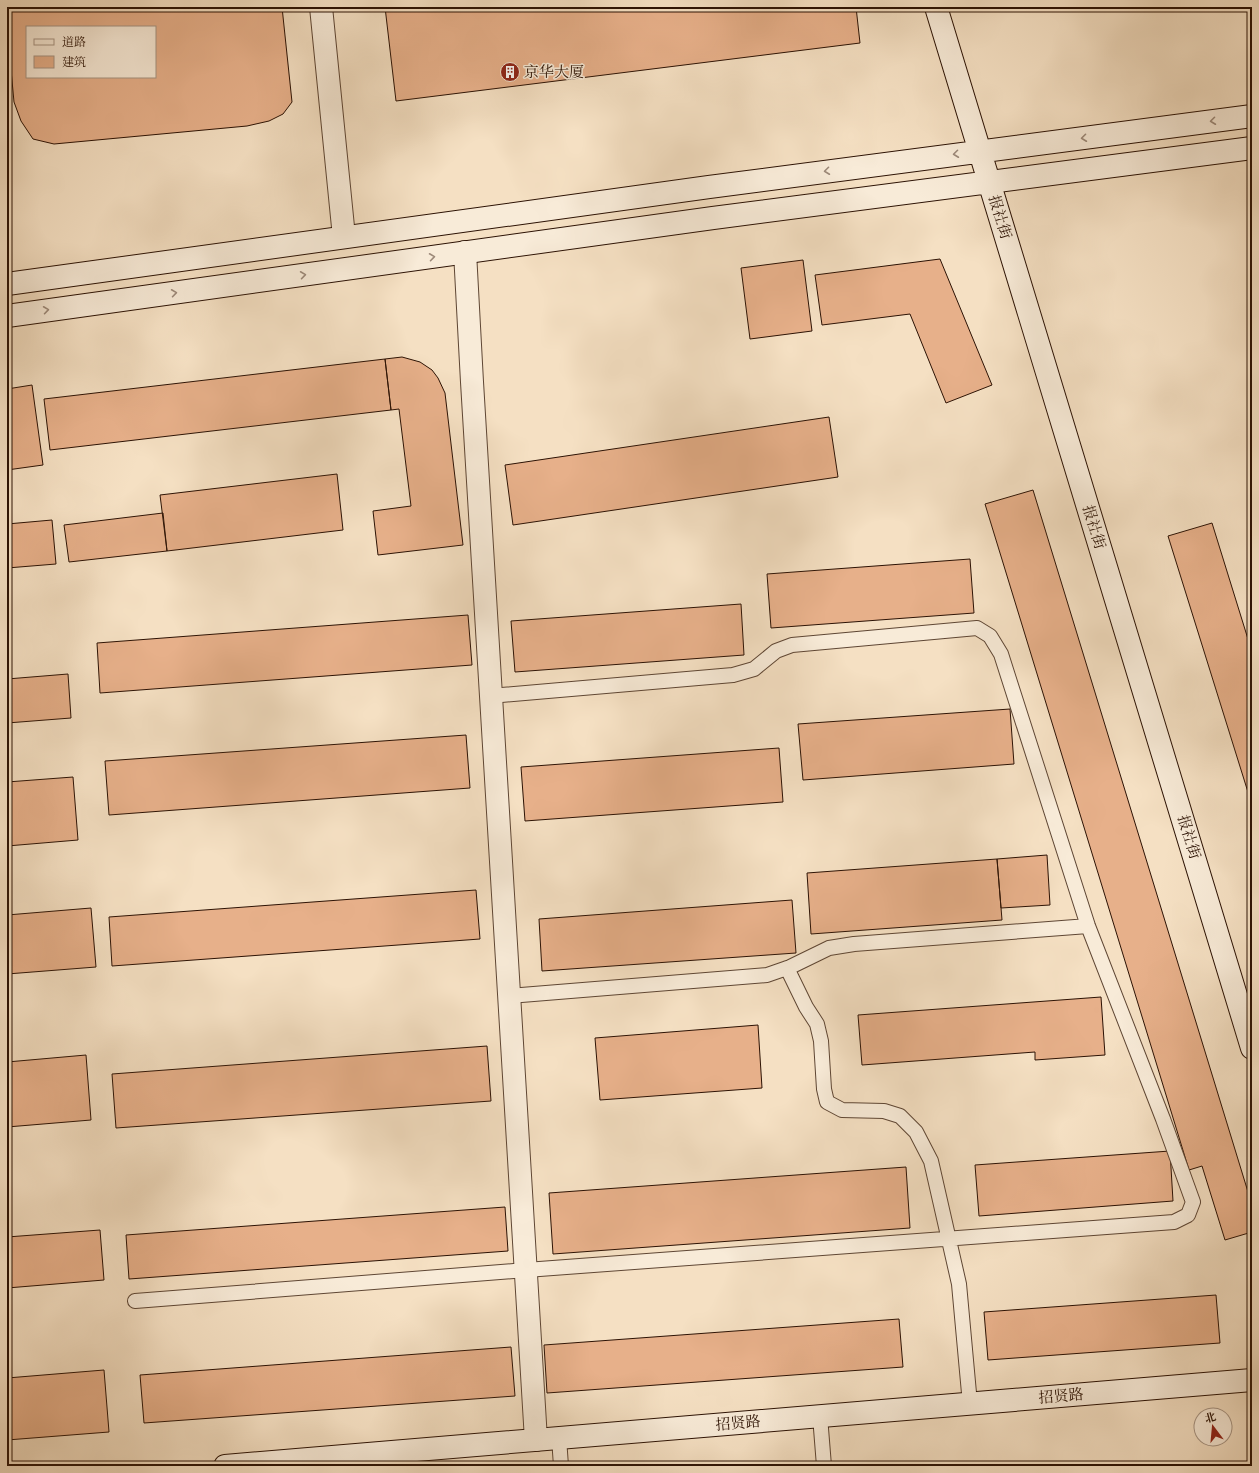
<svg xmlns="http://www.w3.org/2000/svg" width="1259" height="1473" font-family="'IM FELL French Canon','Noto Serif SC',serif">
  <rect width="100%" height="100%" fill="#f5e0c3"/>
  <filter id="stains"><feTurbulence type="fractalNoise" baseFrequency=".005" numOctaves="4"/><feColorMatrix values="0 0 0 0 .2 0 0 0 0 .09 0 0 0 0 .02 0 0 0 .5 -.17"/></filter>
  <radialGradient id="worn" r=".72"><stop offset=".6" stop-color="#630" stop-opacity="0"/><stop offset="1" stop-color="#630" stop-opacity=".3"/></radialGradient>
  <path fill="#e7b08a" stroke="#2c1204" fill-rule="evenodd" d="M7,7H282L292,102L283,114L269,121L247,126L54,144L33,139L21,121L14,102L7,27ZM27,27H155V77H27Z
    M385,7H856L860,43L396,101Z
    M940,259L992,385L946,403L910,314L822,325L815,275Z
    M803,260L812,331L750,339L741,268Z
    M402,357L420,362L432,370L438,378L445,393L463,545L378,555L373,511L411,506L399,409L391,410L385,359Z
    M385,359L391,410L50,450L44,399Z
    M32,385L43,465L7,470V389Z
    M829,417L838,477L513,525L505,465Z
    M337,474L343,530L167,551L160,495Z
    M1033,490L1252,1205V1232L1225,1240L1202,1166L1189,1170L985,504Z
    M163,513L167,551L69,562L64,525Z
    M52,520L56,564L7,568V524Z
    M1212,523L1252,652V805L1168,536Z
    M970,559L974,613L771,628L767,574Z
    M741,604L744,655L515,672L511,621Z
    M468,615L472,665L100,693L97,643Z
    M68,674L71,718L7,723V679Z
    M1010,709L1014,764L803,780L798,724Z
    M466,735L470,788L109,815L105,761Z
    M779,748L783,802L525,821L521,767Z
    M73,777L78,840L7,846V782Z
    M1047,855L1050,905L1001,908L997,859Z
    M997,859L1002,920L811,934L807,873Z
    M476,890L480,939L112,966L109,917Z
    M792,900L796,953L542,971L539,919Z
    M91,908L96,967L7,974V915Z
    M1101,997L1105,1055L1035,1060V1052L862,1065L858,1015Z
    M758,1025L762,1088L600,1100L595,1038Z
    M487,1046L491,1101L116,1128L112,1074Z
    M86,1055L91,1120L7,1127V1062Z
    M1170,1151L1173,1201L979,1216L975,1165Z
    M906,1167L910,1228L553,1254L549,1193Z
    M505,1207L508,1251L129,1279L126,1235Z
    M100,1230L104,1280L7,1288V1237Z
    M1216,1295L1220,1343L988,1360L984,1312Z
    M899,1319L903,1367L547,1393L544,1345Z
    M511,1347L515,1396L144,1423L140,1375Z
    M104,1370L109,1432L7,1440V1378Z"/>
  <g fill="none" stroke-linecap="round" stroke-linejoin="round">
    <defs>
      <path id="lane" d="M787,968L806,1007L817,1024L821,1041L824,1089L827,1102L842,1110L884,1111L900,1116L916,1132L931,1161L959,1284L970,1404
        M509,996L767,975L790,967L829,948L854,944L1088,926
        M135,1301L526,1270L1174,1222L1188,1215L1193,1202L1163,1119L1088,926L1001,654L990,636L977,628L792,645L776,651L754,669L733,675L490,696
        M820,1416L824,1466
        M559,1438L561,1466"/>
      <path id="street" d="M321,7L344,237
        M465,252L472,382L536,1440"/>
      <path id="secondary" d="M936,7L1252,1048
        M7,284L709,187L1252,116
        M7,316L713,218L1252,148
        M225,1466L1252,1380"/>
    </defs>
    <use href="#lane" stroke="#5e4634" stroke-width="16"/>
    <use href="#street" stroke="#5e4634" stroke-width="24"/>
    <use href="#secondary" stroke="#2c1204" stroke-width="24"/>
    <use href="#lane" stroke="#f8ebd8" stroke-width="14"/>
    <use href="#street" stroke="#f8ebd8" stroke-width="22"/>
    <use href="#secondary" stroke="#f8ebd8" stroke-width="22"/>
  </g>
  <defs><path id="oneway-chevron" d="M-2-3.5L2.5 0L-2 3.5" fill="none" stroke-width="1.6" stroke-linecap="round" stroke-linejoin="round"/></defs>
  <g stroke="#9c8979">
    <use href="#oneway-chevron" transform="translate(1213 121) rotate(173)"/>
    <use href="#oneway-chevron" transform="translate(1084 138) rotate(173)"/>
    <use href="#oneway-chevron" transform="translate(956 154) rotate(173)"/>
    <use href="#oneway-chevron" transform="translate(827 171) rotate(173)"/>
    <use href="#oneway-chevron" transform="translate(432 257) rotate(-8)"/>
    <use href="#oneway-chevron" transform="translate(303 275) rotate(-8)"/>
    <use href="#oneway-chevron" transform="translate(174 293) rotate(-8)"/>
    <use href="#oneway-chevron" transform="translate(46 310) rotate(-8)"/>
  </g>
  <defs>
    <symbol id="building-disc" viewBox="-11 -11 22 22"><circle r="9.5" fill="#8f2418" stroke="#f8ebd8"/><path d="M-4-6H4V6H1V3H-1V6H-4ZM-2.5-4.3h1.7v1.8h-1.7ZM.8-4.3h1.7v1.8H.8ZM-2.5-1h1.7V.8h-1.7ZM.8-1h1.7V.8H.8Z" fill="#fff"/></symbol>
  </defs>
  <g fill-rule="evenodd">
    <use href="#building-disc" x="499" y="61" width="22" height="22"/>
  </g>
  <g text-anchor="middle" stroke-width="3" stroke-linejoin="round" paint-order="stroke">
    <g font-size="15" fill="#2c1204" stroke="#f8ebd8" text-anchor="start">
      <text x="524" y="77">京华大厦</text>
    </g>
    <g font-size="15" fill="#2c1204" stroke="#f8ebd8">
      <text transform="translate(1000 217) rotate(73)" y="5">报社街</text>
      <text transform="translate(1094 527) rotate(73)" y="5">报社街</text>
      <text transform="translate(1189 837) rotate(73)" y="5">报社街</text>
      <text transform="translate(1061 1396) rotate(-5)" y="5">招贤路</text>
      <text transform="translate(738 1423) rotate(-5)" y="5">招贤路</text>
    </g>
  </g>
  <rect width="1259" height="1473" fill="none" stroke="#f5e0c3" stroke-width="24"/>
  <rect x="8" y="8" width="1243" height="1457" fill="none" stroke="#2c1204" stroke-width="2"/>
  <rect x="12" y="12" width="1235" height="1449" fill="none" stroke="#2c1204"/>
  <rect x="26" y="26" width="130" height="52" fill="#f8ebd8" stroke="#a69483"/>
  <rect x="34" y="39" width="20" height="6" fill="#f8ebd8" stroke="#a69483"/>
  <text x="62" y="46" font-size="12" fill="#2c1204">道路</text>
  <rect x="34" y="56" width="20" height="12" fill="#e7b08a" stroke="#a69483"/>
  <text x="62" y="66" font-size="12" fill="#2c1204">建筑</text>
  <g transform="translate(1213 1427) rotate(344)"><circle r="19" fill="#f8ebd8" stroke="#a69483"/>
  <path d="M0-3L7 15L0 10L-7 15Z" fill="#8f2418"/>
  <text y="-6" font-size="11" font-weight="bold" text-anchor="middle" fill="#2c1204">北</text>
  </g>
  <rect width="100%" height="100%" filter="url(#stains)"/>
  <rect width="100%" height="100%" fill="url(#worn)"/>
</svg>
